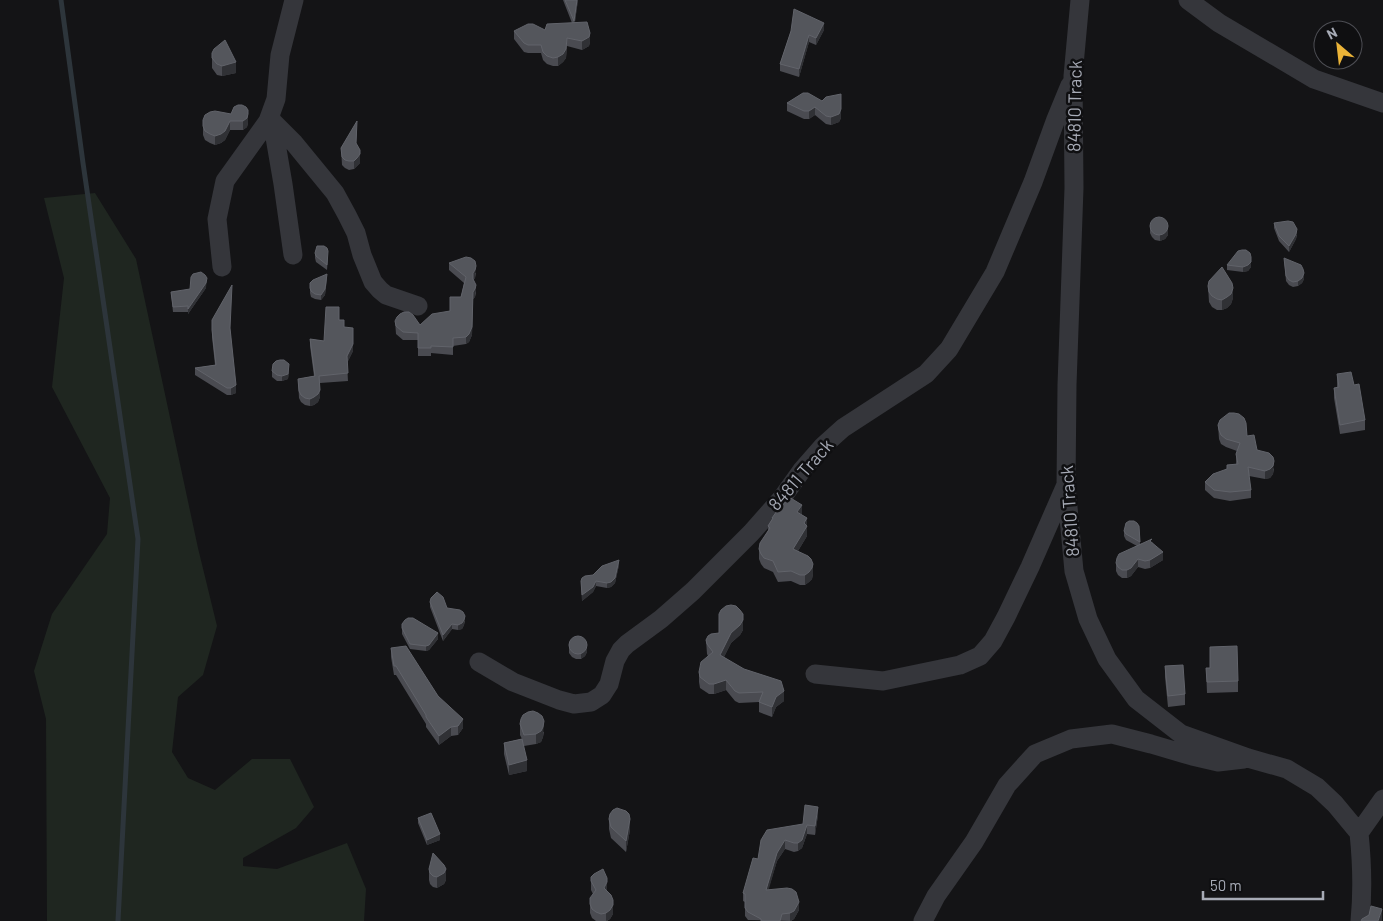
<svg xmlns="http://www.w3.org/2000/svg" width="1383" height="921" font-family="Barlow,sans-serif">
  <rect width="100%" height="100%" fill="#141416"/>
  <path fill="#1f2620" d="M95,193L136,259L198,548L217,626L203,675L178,697L172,752L188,778L215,790L252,759H290L314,807L296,828L243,858V866L277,869L347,843L366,889L364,921H47L46,719L34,671L52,614L107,534L110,498L52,387L64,278L44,198Z"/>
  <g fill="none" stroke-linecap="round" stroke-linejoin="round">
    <path stroke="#2d353b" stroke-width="5" d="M61,0L83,163L138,539L118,921"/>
    <path stroke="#35363b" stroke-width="19" d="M1080,0L1073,76L1074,188L1067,385L1066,486L1074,571L1088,619L1107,659L1136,699L1181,734L1248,758L1287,769L1317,787L1335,804L1359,833L1383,799
      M1188,0L1219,23L1314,79L1383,103
      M272,120L283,184L293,255
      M272,121L294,143L335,193L347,215L356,233L362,255L373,282L380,290L386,295L418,306
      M222,267L217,219L225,181L268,121L276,99L280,55L294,0
      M479,662L513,682L559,700L574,704L591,702L602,695L609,684L615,661L621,650L627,644L661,619L693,591L751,533L782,498L802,470L823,446L843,428L926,374L949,349L995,272L1033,182L1056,119L1070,85
      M815,674L883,681L960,665L980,656L993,641L1006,617L1030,567L1065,487
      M1359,833C1362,862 1363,891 1360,921
      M923,921L936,896L974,842L1007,785L1035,754L1071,739L1112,734L1151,744L1192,756L1218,762L1244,759"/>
  </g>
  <path fill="#4a4b51" d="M563,0H578L575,22L590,42L589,46L582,50L567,46L566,58L563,62L558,66H553L547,64L543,60L541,53H528L524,52L514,39V31L545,30L572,23Z
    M824,30L816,45L809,42L799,77L780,71V64L791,31Z
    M212,53L236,73L222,76L217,75L212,68Z
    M841,94V118L839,122L831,125L826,124L815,115L809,119H804L787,111V103L822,101Z
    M231,114L248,123L247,127L243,130H230L225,140L221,143L215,145L210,143L205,140L203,135V120Z
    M357,129L356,144L360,158V163L354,169L349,170L345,168L342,165L341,148Z
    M1274,223L1297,235L1296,239L1289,252L1279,241L1274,228Z
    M1150,227L1168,230V235L1165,239L1160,241L1155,240L1152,237L1150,233Z
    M315,253L328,257L327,270L316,262L315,258Z
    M1284,258L1304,279L1302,283L1298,286L1293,287L1289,285L1286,281Z
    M449,263L476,273L475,278L473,280L476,293L475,297L473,299L472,335L469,342L466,344L453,346V355L431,353V356H418V340H403L396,334L395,321L420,325L450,311L461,297L464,283L449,270Z
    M1251,263V267L1248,271L1243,272L1227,270V265Z
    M327,279L325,295L321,300L315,299L311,297L310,293V288Z
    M1208,286L1233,298L1231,304L1227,308L1222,310H1217L1212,307L1209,302Z
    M206,288L188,314V312H173L171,292Z
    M212,320L230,330L236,393L231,395H227L195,375V368L215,365L212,337Z
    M339,320L344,327L353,351L347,363L348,381L320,383V397L318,402L314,405L310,406L305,405L301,402L299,398L298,379L314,376L310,346V339L324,341Z
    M289,370L288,379L282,381H277L272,377V371Z
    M1337,374L1354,385L1365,420V430L1340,434L1334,398V388H1337Z
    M1218,425L1247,436L1257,450L1274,469L1273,474L1270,478L1265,479L1249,476L1251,490V498L1230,501L1214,498L1205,490V482L1227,469V465L1236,464V454L1237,451L1226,447L1221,444L1219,439Z
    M802,515L807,518V536L798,551L813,574L812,579L809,582L805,585H800L791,581L778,582L773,572L764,568L761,564L759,559V549L768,531V526L772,520V518Z
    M1139,526L1140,544L1152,542L1163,560L1150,568L1145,569L1138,567L1131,576L1127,578H1122L1118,575L1116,571V563L1137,546L1126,540L1124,536V531Z
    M619,565L615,583L611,587L607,588L596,586L593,592L582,601L581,581L593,575Z
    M430,602L447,608L465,621L464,625L462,629L458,630L452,629L443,641L430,607Z
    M743,614V630L740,635L731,643L724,657L784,701L776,707L772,717L759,712V702L739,703L735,701L726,690L714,694H709L700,688L699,682V672L708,656L707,654L706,640L719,633Z
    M402,624L438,639L429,650L426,651L410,649L402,634Z
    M569,643L587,652L585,656L581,659H576L572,657L569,653Z
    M391,648L438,696L463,728L458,735L451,736L439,745L426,727V724L396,675H394L391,657Z
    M1165,666L1185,694V705L1168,707L1165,677Z
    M1206,668L1238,681V692L1207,693Z
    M520,724L544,732L543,737L541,742L536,744L524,746L523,743L527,771L509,775L504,754V743L522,739L520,735Z
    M818,815L815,835L807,834L802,848L798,851L794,852L785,849L777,861L768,890L799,910L794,919L791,921L748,920L745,916V902L743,901V893L758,859L803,824Z
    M418,818L440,840L427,845L418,823Z
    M609,819L630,830L626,852L611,838L609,829Z
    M429,869L446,880L444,884L437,888L433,887L430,884L429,880Z
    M591,877L607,891L613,914L610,919L607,921H596L592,918L590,913V904L593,894L591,890Z"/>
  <path fill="#303135" d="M577,0H578L574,27V21Z
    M824,23V30L816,45V38Z
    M590,33V42L589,46L582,50V41Z
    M809,35V42L799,77V69Z
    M567,38V46L566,58L563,62L558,66V57Z
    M236,62V73L222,76V66Z
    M815,107V115L809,119V111Z
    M841,109V118L839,122L831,125V117Z
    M248,114V123L247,127L243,130V121Z
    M230,121V130L225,140L221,143L215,145V136Z
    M360,150V163L354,169V161Z
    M1168,225V235L1165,239L1160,241V235Z
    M1297,229L1296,239L1289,252V246Z
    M1251,257V267L1248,271L1243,272V267Z
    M476,266L475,278L473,281V273Z
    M1304,273V279L1302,283L1298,286V281Z
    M327,274L325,295L321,300V295Z
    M207,278L206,288L188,314V309Z
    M476,285L475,297L473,299L472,335L469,342L466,344V337L473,292Z
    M1233,288V298L1231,304L1227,308L1222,310V300Z
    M353,328V351L347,363V356Z
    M289,364V370L288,379L282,381V376Z
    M236,385V393L231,395V388Z
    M320,390V397L318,402L314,405L310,406V399Z
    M1274,461L1273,474L1270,478L1265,479V471Z
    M802,505V515L797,512Z
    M807,518V536L793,559V549L804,523Z
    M1163,552V560L1150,568V560Z
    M1138,559V567L1131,576L1127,578V570Z
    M619,560V565L615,583L611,587L607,588V583Z
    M813,564V574L812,579L809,582L805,585V575Z
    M596,581V586L593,592L582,601V595Z
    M465,616L464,625L462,629L458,630V625Z
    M743,620V630L740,635L731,643L720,665V655L731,633Z
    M452,624V629L443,641V635Z
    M438,633V639L429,650L426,651V646Z
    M587,647V652L585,656L581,659V654Z
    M726,680V690L714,694V684Z
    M784,691V701L776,707L772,717V707L776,697Z
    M463,719V728L458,735V726Z
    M544,721L543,737L541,742L536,744V734Z
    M451,727V736L439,745V736Z
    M527,760V771L509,775V765Z
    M818,807V815L815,835V826Z
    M630,819V830L626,852V841Z
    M807,825V834L802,848L798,851V843Z
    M440,834V840L427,845V840Z
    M785,840V849L777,861L766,899V890L777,853Z
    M446,869V880L444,884L437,888V877Z
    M607,882V891L604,888Z
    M613,900V914L610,919L606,921V913Z
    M799,902V910L794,919L790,921V913Z
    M1382,909V921H1378Z"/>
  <path fill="#54565c" stroke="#61636a" d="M565,0H577L574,21Z
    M794,9L824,23L816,38L809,35L799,69L780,64L791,31Z
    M587,22L590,33L589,37L582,41L567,38L566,49L563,54L558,57L553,58L547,56L543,52L541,45H528L524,43L514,31L528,24H533L545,30L547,24Z
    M225,40L236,62L222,66L217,64L212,58V53L214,49Z
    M803,93H808L822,101L826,97L841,94V109L839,114L831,117L826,116L815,107L809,111H804L787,103Z
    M238,105H242L246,107L248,110V114L247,118L243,121H230L225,131L221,134L215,136L210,134L205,131L203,126V120L205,115L210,112L215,111L231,114L234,107Z
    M357,121L356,143L360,150V154L357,158L354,161H349L345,160L342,157L341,148Z
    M1150 226a9 9 0 1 1 18 0a9 9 0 1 1-18 0Z
    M1288,221L1293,222L1297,229L1296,234L1289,246L1279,236L1274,223Z
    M317,246H324L327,248L328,251L327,265L316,256L315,253Z
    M1242,250H1246L1250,253L1251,257V262L1248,265L1243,267L1227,265L1238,251Z
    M466,257L471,258L475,261L476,266L475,270L473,273V279L476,285L475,289L473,292L472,327L469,334L466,337L453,338V347L431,346V348H418V333L403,332L396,326L395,321L397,317L400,314L404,312H409L413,315L420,325L432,314L450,311V297H461L466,277L449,263Z
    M1284,258L1301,265L1303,269L1304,273L1302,278L1298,281L1293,282L1289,280L1286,276Z
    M1222,267L1232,283L1233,288L1231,294L1227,297L1222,300L1217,299L1212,296L1209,292L1208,286L1209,281Z
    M201,272L205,275L207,278L206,283L188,309V306L173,307L171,292L190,289L191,277L193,274Z
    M327,274L325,289L321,295L315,294L311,291L310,288V283L313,280Z
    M232,285L230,328L236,385L231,388H227L195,368L216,365L212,330V320Z
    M326,307H339V320H344V327L353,328V344L347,356L348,373L319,376L320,390L318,394L314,397L310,399L305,398L301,395L299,391L298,379L315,376L310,339L324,341Z
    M280,360H284L289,364L288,374L282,376L277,375L272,371L273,364L276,361Z
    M1351,372L1354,385L1359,384L1365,420L1340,425L1334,388L1339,387L1337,374Z
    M1229,413H1234L1239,414L1244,418L1246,423L1247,436L1254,435L1257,450L1269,453L1273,457L1274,461L1273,466L1270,469L1265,471L1248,467L1251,490L1230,492L1214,490L1205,482L1213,474L1227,469V465L1238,464L1236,454L1240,443L1226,439L1221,435L1219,430L1218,425L1220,420Z
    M789,497L802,505L797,512L807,518L804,523L807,526L793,549L808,556L811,559L813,564L812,568L809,572L805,575H800L791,571L778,572L773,561L764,558L761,554L759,549L760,543L770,528L768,526L773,518H772L779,508L780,509Z
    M1129,521H1134L1137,523L1139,526L1140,542L1126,534L1124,531L1126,523Z
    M1152,539L1150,541L1163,552L1150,560L1145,561L1138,559L1131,568L1127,570H1122L1118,567L1116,563L1117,558L1119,554Z
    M619,560L615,578L611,582L607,583L596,581L593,587L582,595L581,581L582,578L585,576L593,575L602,566Z
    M437,592L443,597L447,608L460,610L463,612L465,616L464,620L462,623L458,625L452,624L443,635L430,602L431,598Z
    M731,605L736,606L740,610L743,614V620L740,625L731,633L720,655L744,669L781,681L784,691L776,697L772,707L759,702L763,692L739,693L735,691L726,680L714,684H709L700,677L699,672L701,662L713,652L707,644L706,640L708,636L711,634L719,633V614L721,610L726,606Z
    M408,618H413L438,633L429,645L426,646L410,644L402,628V624L405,620Z
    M569 645a9 9 0 1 1 18 0a9 9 0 1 1-18 0Z
    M406,646L438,696L463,719L458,726L451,727L439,736L426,717V715L396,666H394L391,648Z
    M1237,646L1238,681L1207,682L1206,668H1210V647Z
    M1183,665L1185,694L1168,696L1165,666Z
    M533,711L538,713L542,716L544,721L543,727L541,731L536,734L524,735L520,724L521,719L523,715L528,712Z
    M522,739L527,760L509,765L504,743Z
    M805,805L818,807L815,826L807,825L802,840L798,843H794L785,840L777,853L766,890L787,888L792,889L796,892L799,902L794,911L790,913L782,914L780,921H761V919L748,912L745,908V894L743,893L753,858L758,859L761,840L767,830L803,824Z
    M617,808L626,811L629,814L630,819L626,841L611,827L609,819L610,814L613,810Z
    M431,813L440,834L427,840L418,818Z
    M433,853L444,865L446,869L444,873L437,877L433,876L430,873L429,869Z
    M603,869L607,878V882L604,888L611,895L613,900V905L610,910L606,913L601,914L596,912L592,909L590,904V898L596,890L591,881V877L594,874Z
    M1371,906L1382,909L1378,921H1361L1362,919L1369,915Z"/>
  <g text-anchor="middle" stroke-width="5" stroke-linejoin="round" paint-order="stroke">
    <g font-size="18" fill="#a7abb6" stroke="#0f0f11">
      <text transform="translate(1075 106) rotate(-89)" y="6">84810 Track</text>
      <text transform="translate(801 475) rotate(-49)" y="6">84811 Track</text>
      <text transform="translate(1070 511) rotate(-94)" y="6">84810 Track</text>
    </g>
  </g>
  <g transform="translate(1338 45) rotate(332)"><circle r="24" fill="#0f0f11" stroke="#4c4d53"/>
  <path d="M0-4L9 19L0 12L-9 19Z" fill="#eab338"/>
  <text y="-8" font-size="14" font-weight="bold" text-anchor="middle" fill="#a7abb6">N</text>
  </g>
  <path d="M1203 891v8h120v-8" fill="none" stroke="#a7abb6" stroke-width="2.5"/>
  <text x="1210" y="891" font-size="15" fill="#a7abb6" stroke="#0f0f11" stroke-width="4" paint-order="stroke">50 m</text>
</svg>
